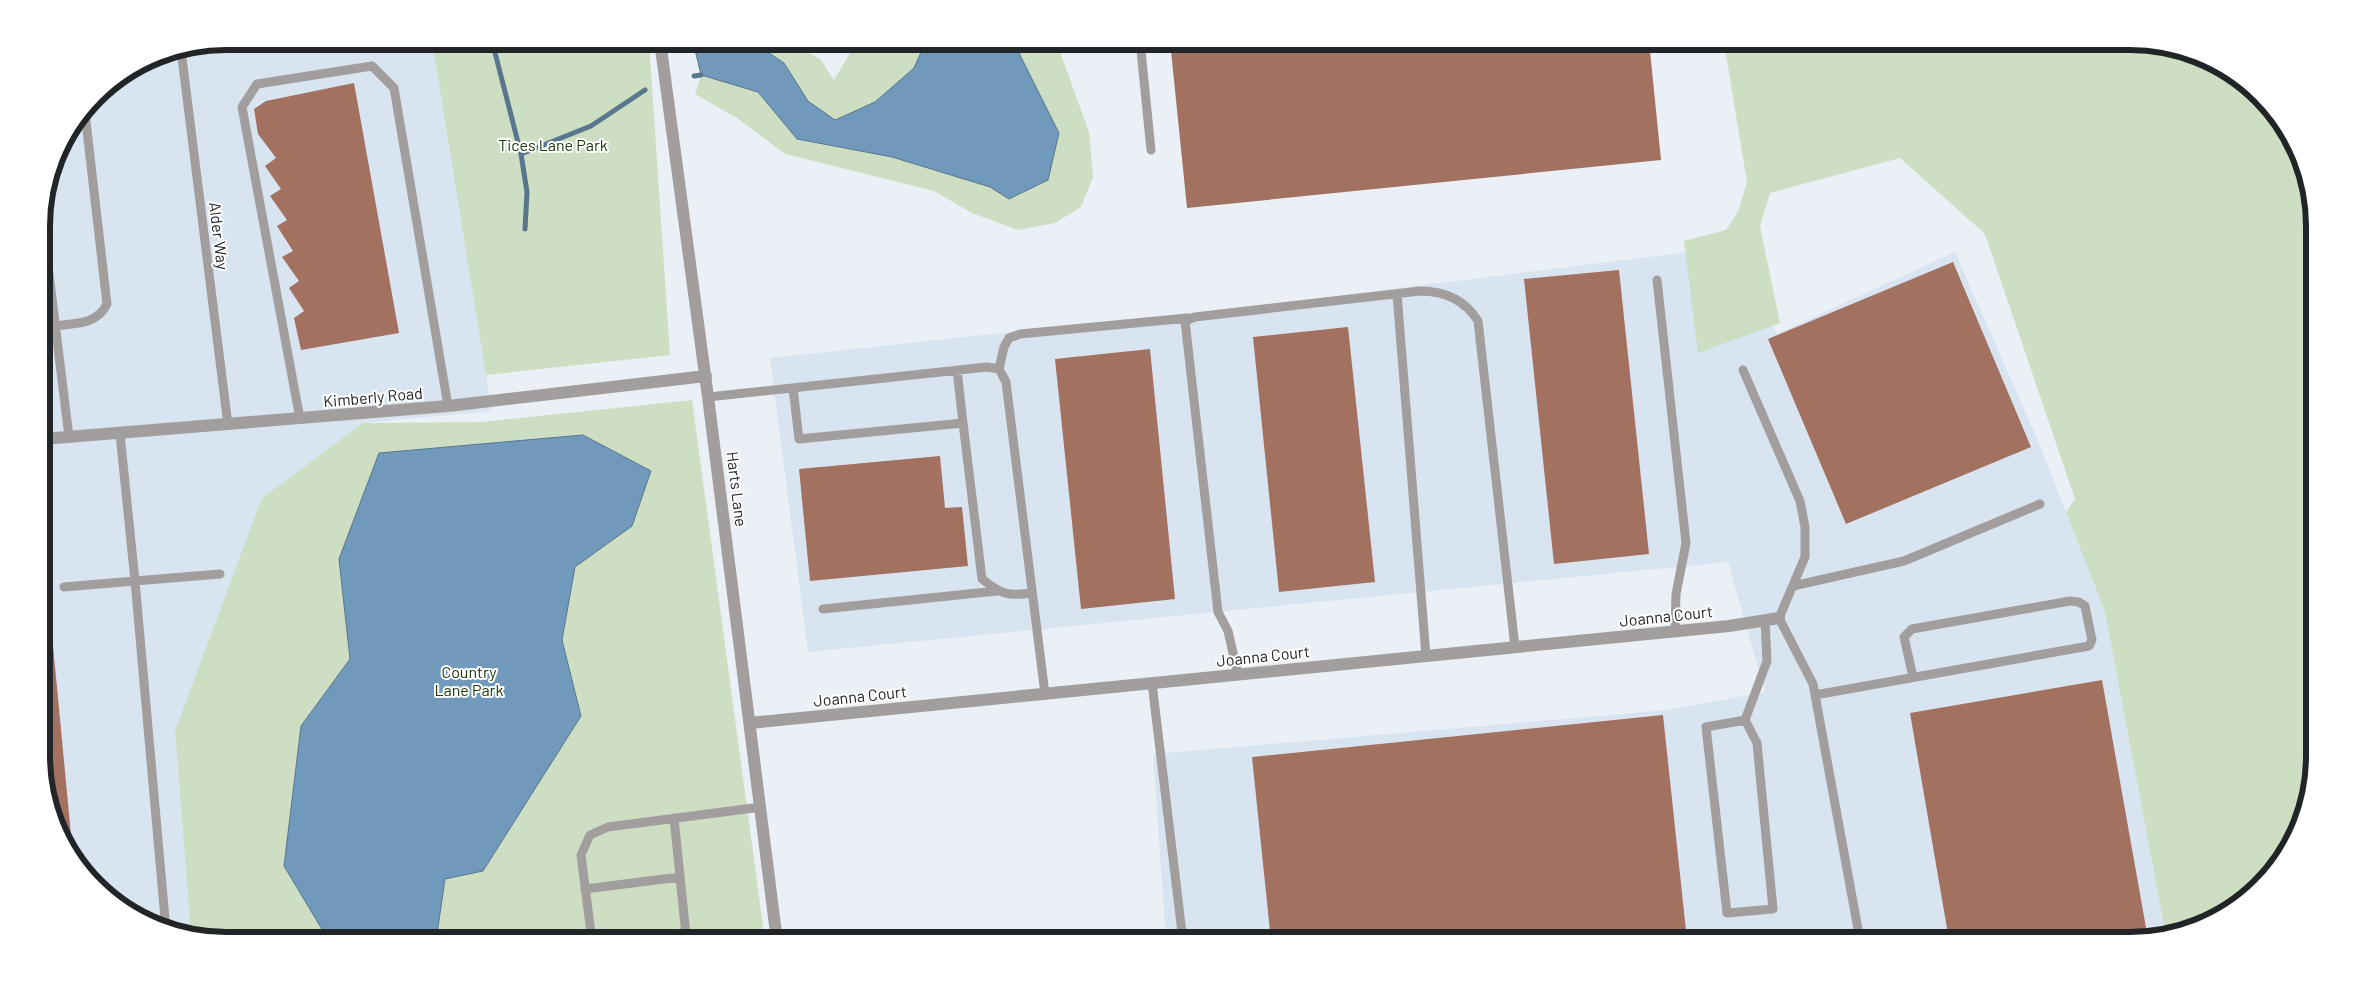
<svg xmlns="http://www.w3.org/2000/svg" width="2356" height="982" font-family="Barlow,sans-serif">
  <rect width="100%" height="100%" fill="#eaf0f6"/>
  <path fill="#d9e4f1" d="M249,41H432L492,411L363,423L175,731L191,935L167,931L123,909L87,877L60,837L45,791L42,214L60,144L104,87L156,55L204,46Z
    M1728,247L1777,334L1955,252L2039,443L2105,612L2166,936L2141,940L1166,941L1153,754L1668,710L1765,692L1728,562L808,652L770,358L1289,302Z"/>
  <path fill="#cddec3" d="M432,41H649L670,355L486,375Z
    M750,41H791L821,60L834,80L853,48L861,41H926L914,68L875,102L835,120L808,101L784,63Z
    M1013,41H1056L1089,132L1093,177L1081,207L1055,223L1018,230L972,213L934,191L785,154L737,118L695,94L701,75L758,91L797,139L892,157L990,187L1009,199L1059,133Z
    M1789,41H2130L2189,51L2233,73L2276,113L2301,155L2313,202L2315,756C2312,775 2311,798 2304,816C2282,877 2229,923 2166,936L2105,612L2066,512L2075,499L1985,234L1900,158L1770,193L1760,226L1780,323L1698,353L1684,241L1726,230L1738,212L1747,182L1725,48Z
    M692,400L765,941H226L191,935L175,731L262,498L363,423L481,422Z"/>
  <path fill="#7199bb" stroke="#59768f" d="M693,41H750L754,43L784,63L808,101L835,120L875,102L914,68L926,41H1013L1059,133L1048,180L1009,199L990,187L892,157L797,139L758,92L701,75Z
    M583,435L651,471L632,526L575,567L562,640L581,716L483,871L445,879L436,941H329L284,866L301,726L350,659L339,559L379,453Z"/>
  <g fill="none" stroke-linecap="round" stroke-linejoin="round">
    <path stroke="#59768f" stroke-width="5" d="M492,41L521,154L591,126L645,90
      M694,76L701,75
      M521,154L527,192L525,229"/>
  </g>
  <path fill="#a27160" d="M1170,41H1649L1661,160L1187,208Z
    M354,83L399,333L301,350L294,318L304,311L289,288L299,281L282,257L293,251L277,226L287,220L270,196L281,189L265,166L276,158L258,134L254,109L266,101Z
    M1953,262L2031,447L1846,524L1768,339Z
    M1619,270L1649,554L1554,564L1524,279Z
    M1348,327L1375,582L1279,592L1253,337Z
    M1150,349L1175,599L1081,609L1055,359Z
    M940,456L945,508L962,507L968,566L810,581L799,469Z
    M44,561H45L73,856L60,837L45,791Z
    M2102,680L2148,939L1949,940L1910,713Z
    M1663,715L1687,940L1271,941L1252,757Z"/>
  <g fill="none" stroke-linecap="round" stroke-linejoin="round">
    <path stroke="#a29e9e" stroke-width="9" d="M1140,41L1151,150
      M181,50L228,425
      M42,217L69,437
      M1657,280L1686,543L1676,594L1675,631
      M1397,294L1426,656
      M55,326C75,323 97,325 107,304L85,113
      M999,369L1004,347L1009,338L1020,334L1188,318
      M1743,370L1800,501L1805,527V557L1779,618L1813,684L1860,940
      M793,388L799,439L963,423L957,370
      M708,397L987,367L999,369L1006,382L1045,694
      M300,419L242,107L257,84L372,66L394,88L448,406
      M963,423L982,579C1002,595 1008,596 1032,593
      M120,434L135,581L220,574
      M1793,586L1904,561L2040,504
      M64,587L135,581L166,930
      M823,609L997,591
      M1238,675L1228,631L1218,612L1185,321L1195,317L1420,291C1445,291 1465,300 1478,321L1515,647
      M1152,683L1183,941
      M1815,695L2089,646L2092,640L2085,606L2079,602L2070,601L1912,629L1904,637L1913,677
      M1745,720L1757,743L1773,909L1727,913L1706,727L1745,720L1767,661L1765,620
      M674,818L686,935L680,941
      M585,889L680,877
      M592,941L581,855L590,835L608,827L761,807"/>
    <path stroke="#a29e9e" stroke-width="12" d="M660,41L708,397L777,941
      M43,439L448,406L706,376
      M750,723L1729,626L1779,618"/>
  </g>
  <g text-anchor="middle" stroke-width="4" stroke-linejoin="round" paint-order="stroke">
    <g font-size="16" fill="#213a0b" stroke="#fff">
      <text x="553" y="151">Tices Lane Park</text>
      <text x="469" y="678">Country<tspan x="469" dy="18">Lane Park</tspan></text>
    </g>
    <g font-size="16" fill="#222527" stroke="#fff">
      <text transform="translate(219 236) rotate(83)" y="6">Alder Way</text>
      <text transform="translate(373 397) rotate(-5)" y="6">Kimberly Road</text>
      <text transform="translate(737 489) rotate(83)" y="6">Harts Lane</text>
      <text transform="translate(1666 616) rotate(-6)" y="6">Joanna Court</text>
      <text transform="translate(1263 656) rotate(-6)" y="6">Joanna Court</text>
      <text transform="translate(860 696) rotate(-6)" y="6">Joanna Court</text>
    </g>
  </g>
  <path d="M0 0H2356V982H0ZM226 50H2130A176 176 0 0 1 2306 226V756A176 176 0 0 1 2130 932H226A176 176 0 0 1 50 756V226A176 176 0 0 1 226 50Z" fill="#fff" fill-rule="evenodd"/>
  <path fill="none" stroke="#222527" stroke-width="6" d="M226 50H2130A176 176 0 0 1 2306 226V756A176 176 0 0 1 2130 932H226A176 176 0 0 1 50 756V226A176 176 0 0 1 226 50Z"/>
</svg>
